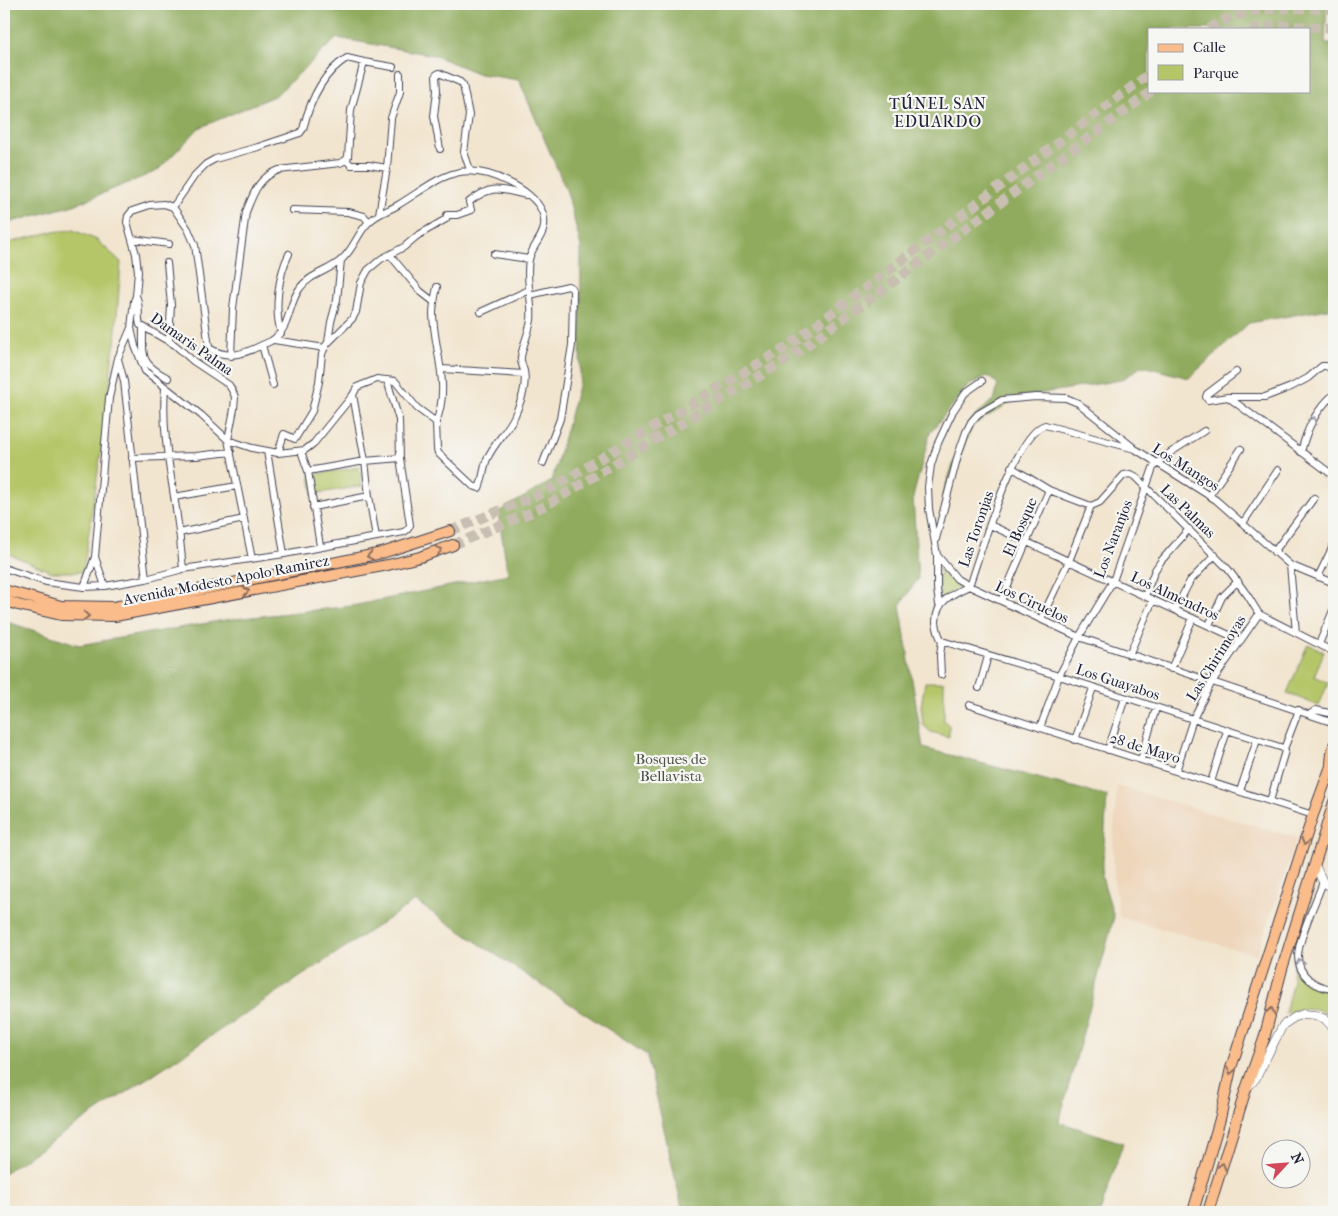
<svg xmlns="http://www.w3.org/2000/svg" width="1338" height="1216" font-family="'IM FELL French Canon',serif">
  <rect width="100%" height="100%" fill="#f6f6f2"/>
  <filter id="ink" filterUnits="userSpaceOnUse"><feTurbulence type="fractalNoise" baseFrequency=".02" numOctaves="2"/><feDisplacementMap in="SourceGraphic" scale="10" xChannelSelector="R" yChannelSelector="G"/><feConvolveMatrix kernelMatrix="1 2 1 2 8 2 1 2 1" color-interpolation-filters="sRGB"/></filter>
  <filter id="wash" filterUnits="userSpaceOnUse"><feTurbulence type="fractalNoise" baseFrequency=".0096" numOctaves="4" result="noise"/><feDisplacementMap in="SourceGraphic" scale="20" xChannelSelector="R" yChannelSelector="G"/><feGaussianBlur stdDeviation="1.12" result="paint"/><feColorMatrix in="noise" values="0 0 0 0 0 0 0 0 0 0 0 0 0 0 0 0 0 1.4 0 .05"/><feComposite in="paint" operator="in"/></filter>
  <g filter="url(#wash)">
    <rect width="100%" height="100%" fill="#f2e5cf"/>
    <path fill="#eed6bb" d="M1117,786L1297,838L1257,955L1119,917L1114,880L1113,840Z"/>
    <path fill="#b5c669" stroke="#6c7452" d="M73,230L97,240L121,262L115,343L112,357L109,398L83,572H52L4,552V244L51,232Z
      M359,467L362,486L313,494L310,475Z
      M940,567L947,577L962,586L946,595L940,600L939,581Z
      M1308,644L1324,652L1314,676L1328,683L1319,706L1287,693Z
      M925,682H944V721L949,725V737L931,732L923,725L921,706Z
      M1294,956L1303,977L1315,986L1334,994V1023C1322,1004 1304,1007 1285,1013L1293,980L1292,973Z"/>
    <path fill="#90ab5d" stroke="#59664c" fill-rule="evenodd" d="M4,4H1327L1325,44H1334V308L1249,323L1189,378L1142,366L1121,380L1020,397L973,425L942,496L968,423L995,398L998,384L987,376L968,386L930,433L913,497L918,579L900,605L923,748L1107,796L1102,877L1114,917L1059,1122L1123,1143L1100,1212H683L647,1055L415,901L4,1173V621L79,645L225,620L352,606L508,574L498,512L552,481L580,379L581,247L567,192L519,80L480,74L433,55L337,38L276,95L199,128L157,171L74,205L4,224ZM1149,29H1309V91H1149Z"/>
  </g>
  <g filter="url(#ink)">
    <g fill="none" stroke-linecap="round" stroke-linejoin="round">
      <path stroke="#c8beb1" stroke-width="10" stroke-dasharray="10 5" stroke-linecap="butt" d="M1209,29C1242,4 1295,8 1334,9
        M1250,29L1278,25L1334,28
        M450,531L547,491L788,346L1149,74
        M453,545L530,513L550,503L791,357L1152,91"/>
      <defs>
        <path id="minor" d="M440,149L434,116L437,91L436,75L439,73L460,82L463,85L469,115L464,152L470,170
          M346,160L351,165H369L387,168
          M173,207L195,175L206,164L215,159L258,147L300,133L303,129C310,101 322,73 347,58L364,62L393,67
          M292,210L348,212L364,216L369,222
          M379,214L387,168L391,118L400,92V74
          M132,239L169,244
          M494,254L529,259
          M390,255L420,291L434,302
          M167,263L171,305L169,341
          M530,295L568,286L572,288L573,291L572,345L560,419L543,463
          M136,296C141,305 137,316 140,325L175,345L193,361L229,385L233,392L235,397L234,409L228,440L252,559
          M481,312L529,290
          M143,328C143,358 140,363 168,378
          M281,333C274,310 278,276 289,254
          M274,340L325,348
          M328,342L331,322L337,300L341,260
          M262,345L273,385
          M231,356L233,308L246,212C254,192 258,178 279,170L340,163L346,160L348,157L351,110L364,62
          M118,359L124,381L146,579
          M442,369L524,374
          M1236,372L1207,394L1206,397L1208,400L1228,397H1265L1291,387L1308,378L1322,366H1326L1334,370
          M982,381L965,393L953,411L938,443L931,465L928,487L929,509L937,555L957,579L969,586L1079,637L1334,723
          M165,388C162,424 168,460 174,496C178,520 181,545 183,569
          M353,395L365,461L369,496L376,537
          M1228,397L1334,476
          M436,422C451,385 434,351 433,314C433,305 435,296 437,287
          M267,451L284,554
          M301,451L308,471L320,546
          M1301,452C1307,428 1316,410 1334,394
          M278,453L284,434L295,439L312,411L319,382L322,354L326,345L352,319L356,312L361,283L368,270L381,259L404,247L417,236L446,219L447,215H457L471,210L469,202C492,184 499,189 526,195
          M132,458L196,456L231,452
          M1011,467L1049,490L1091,506L1100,502L1124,475L1131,474L1135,476L1228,569L1248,596L1259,614L1334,652
          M308,471L365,461L400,458
          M1209,496L1241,449
          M174,497L237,486
          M313,507L369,496
          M1243,523L1278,470
          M990,525L1240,640
          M179,533L244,519
          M936,539L958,455L966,432L971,422L978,414L1002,400L1036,397L1066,398L1078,403L1133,447
          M1274,552L1314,498
          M937,555V589L939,605
          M1290,565L1334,583
          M4,568L46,582L84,587L105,586L146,579L183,569L284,554L404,532L408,529L410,525L400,458L399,420L387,380
          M1318,577L1334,544
          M105,586L95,557L109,398L118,358L131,328L134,301L136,296L138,272L136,254L127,222L128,216L132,211L150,205L164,204L173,207L188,229L195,245L209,348C228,360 244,354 262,345C266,343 271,342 275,338C291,325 288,304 300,288C309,275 328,271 340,261C354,250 357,233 369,222C378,213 388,211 398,205C439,180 458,157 508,182C521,188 539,200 543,214C549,235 532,243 529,260C525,280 533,300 531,320C529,333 523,344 521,357C520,362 523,366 524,371C527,387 521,401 515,415C508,431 494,443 487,459C483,469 483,480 479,488L473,486L438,453L437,449L436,422L417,408L395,381L377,379L357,387L353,395L314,443L305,450L278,453L252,448L228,440L201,415L145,371L135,346L131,328
          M84,587L95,557
          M1145,596L1155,570L1161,561L1189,529
          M1001,601L1049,490
          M1175,610L1190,581L1215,555
          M1041,619L1069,561L1091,506
          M1209,625L1222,597L1238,581
          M942,641C938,635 937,630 936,622C936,601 952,594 969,586C980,555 1015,433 1045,425L1135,449L1216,500L1290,565L1296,633
          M942,641L1059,676L1283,748L1285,751L1270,801
          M1319,644L1334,608
          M1129,655L1153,600
          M1171,669L1193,618
          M941,675L940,655L942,641
          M979,688L988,656
          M969,705L1313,815
          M1310,714L1316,710L1329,713L1334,712
          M1040,728L1059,676L1079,637L1113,581L1153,468L1165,456L1204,431
          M1075,740L1093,688
          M1284,749L1299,710
          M1108,750L1125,698
          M1141,760L1156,708
          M1176,771L1193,719L1212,682L1259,614
          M1211,782L1227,731
          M1240,791L1257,740
          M1323,882C1317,899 1298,939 1298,956C1298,976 1316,988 1334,989"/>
        <path id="tertiary" d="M1315,865L1323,882L1334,889
          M1249,1086L1256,1078L1283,1025L1295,1017L1303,1014L1315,1015L1325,1019L1334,1029"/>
        <path id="primary" d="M4,590L61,606L114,607L382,553L450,531
          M4,600L18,605L61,615L115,616L388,565L420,557L453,545
          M1331,763L1332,753L1334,745
          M1193,1212L1220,1119L1231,1068L1313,815L1334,758
          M1208,1212L1246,1089L1264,1039L1282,969L1334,802"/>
      </defs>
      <use href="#minor" stroke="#413f51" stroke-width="8"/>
      <use href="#tertiary" stroke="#413f51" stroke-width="9"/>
      <use href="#primary" stroke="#413f51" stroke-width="12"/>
      <use href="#minor" stroke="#fff" stroke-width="6"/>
      <use href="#tertiary" stroke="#fff" stroke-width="8"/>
      <use href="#primary" stroke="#f9bc8a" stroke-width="10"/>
    </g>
    <defs><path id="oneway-chevron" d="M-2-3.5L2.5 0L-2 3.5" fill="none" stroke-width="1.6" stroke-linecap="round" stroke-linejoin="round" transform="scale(1.25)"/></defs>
    <g stroke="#9c9ca7">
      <use href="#oneway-chevron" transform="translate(1313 420) rotate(-60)"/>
      <use href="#oneway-chevron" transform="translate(1300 962) rotate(-101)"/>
    </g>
    <g stroke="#8e6f62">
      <use href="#oneway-chevron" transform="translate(439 550) rotate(-19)"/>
      <use href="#oneway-chevron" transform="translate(370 556) rotate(169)"/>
      <use href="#oneway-chevron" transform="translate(246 591) rotate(-11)"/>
      <use href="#oneway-chevron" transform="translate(86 616) rotate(3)"/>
      <use href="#oneway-chevron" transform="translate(1305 842) rotate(107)"/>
      <use href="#oneway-chevron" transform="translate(1271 1011) rotate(-75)"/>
      <use href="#oneway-chevron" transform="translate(1231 1071) rotate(104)"/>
      <use href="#oneway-chevron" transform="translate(1222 1166) rotate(-73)"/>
    </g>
  </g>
  <g text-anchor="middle" stroke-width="4.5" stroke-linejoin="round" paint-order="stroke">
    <g font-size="15" fill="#22223b" stroke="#f6f6f2">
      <text transform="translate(192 344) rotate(35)" y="5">Damaris Palma</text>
      <text transform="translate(1186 467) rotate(32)" y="5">Los Mangos</text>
      <text transform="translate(1188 511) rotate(44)" y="5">Las Palmas</text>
      <text transform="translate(1020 527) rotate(-66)" y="5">El Bosque</text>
      <text transform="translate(976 529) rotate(-71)" y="5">Las Toronjas</text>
      <text transform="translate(1113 539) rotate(-69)" y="5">Los Naranjos</text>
      <text transform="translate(226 580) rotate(-11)" y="5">Avenida Modesto Apolo Ramirez</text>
      <text transform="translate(1175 596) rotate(25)" y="5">Los Almendros</text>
      <text transform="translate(1032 602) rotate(25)" y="5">Los Ciruelos</text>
      <text transform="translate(1216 658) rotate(-58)" y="5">Las Chirimoyas</text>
      <text transform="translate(1118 682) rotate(18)" y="5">Los Guayabos</text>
      <text transform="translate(1145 748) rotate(17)" y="5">28 de Mayo</text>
    </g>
    <g font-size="15" fill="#4e5349" stroke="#f6f6f2">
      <text x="671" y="764">Bosques de<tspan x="671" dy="17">Bellavista</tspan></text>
    </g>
    <g font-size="16" letter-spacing="1" fill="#22223b" stroke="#f6f6f2">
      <text x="938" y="109">TÚNEL SAN<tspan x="938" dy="18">EDUARDO</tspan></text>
    </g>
  </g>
  <rect width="1338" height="1216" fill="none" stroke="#f6f6f2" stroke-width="20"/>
  <rect x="1148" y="28" width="162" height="65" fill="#f6f6f2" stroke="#a1a1a9"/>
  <rect x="1158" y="44" width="25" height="8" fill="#f9bc8a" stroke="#a1a1a9"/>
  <text x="1193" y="52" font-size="15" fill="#22223b">Calle</text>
  <rect x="1158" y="65" width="25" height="15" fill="#b5c669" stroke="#a1a1a9"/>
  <text x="1193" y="78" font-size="15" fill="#22223b">Parque</text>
  <g transform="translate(1286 1164) rotate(64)"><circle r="24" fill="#f6f6f2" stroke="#a1a1a9"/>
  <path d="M0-4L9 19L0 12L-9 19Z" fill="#d1495b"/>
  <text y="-8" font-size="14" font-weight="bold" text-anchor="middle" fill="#22223b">N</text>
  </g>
</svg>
